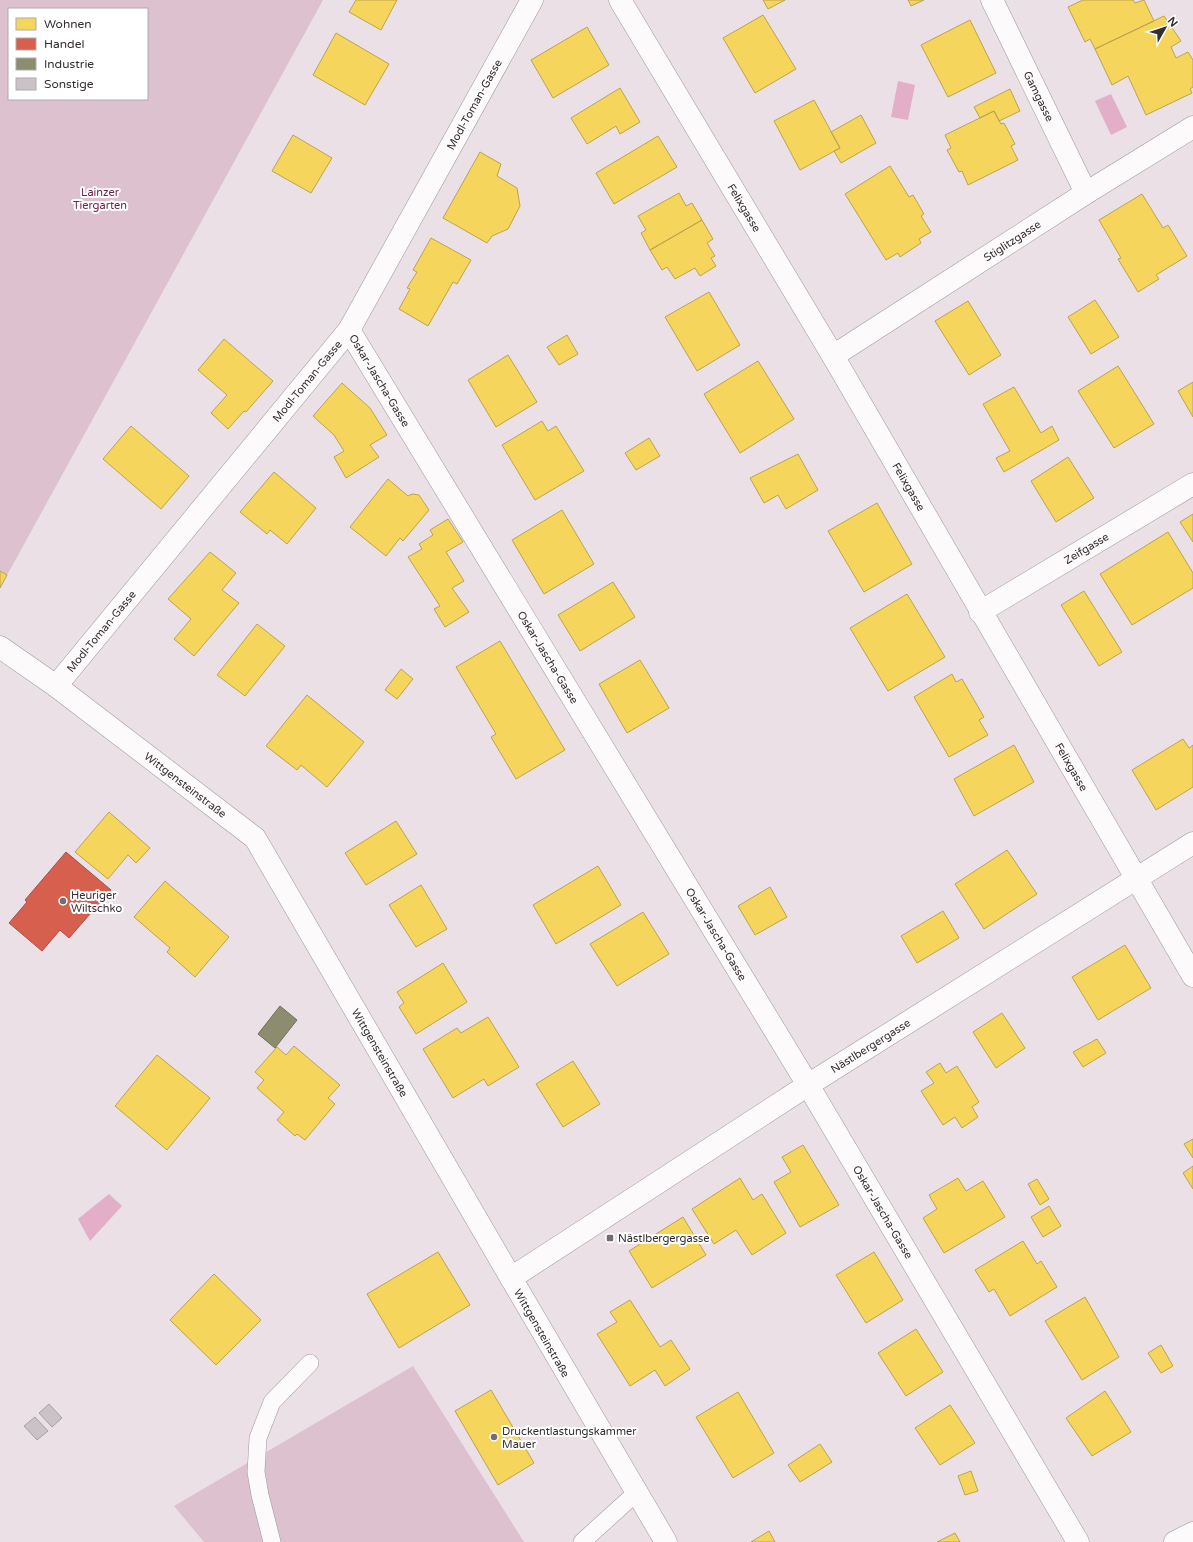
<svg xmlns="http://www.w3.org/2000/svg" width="1193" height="1542" font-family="'Varela Round',sans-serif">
  <rect width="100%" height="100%" fill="#eae0e5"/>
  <path fill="#ddc1ce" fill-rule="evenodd" d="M0,0H323L0,588ZM9,9H147V99H9Z
    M413,1366L524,1542H204L174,1506Z"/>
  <path fill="#e2aec8" d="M898,81L915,85L908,120L891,117Z
    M1111,94L1127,127L1111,135L1095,101Z
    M109,1194L122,1206L90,1241L78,1219Z"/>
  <path fill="#f6d55c" stroke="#bca34f" d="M356,0H397L381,30L349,12Z
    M763,0H785L768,9Z
    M908,0H924L911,6Z
    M1083,0H1133L1135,3L1144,0L1154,21L1095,49L1090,39L1085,42L1068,7Z
    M763,15L796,69L755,93L723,38Z
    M1164,16L1181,41L1171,47L1176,58L1188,52L1193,60V87L1190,89L1192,93L1146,115L1128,76L1112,85L1095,49Z
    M970,20L996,73L948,97L921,45Z
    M587,27L609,65L553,98L531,60Z
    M336,33L389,64L365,105L313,75Z
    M620,88L640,122L620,134L616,126L587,144L571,118Z
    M1010,89L1020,111L999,121L994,111L980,118L974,107Z
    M814,100L840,148L800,170L774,121Z
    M994,111L1001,124L1004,123L1015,144L1011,146L1018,160L968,185L962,171L959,172L947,150L951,148L945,135Z
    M861,115L876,143L841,163L834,151L840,148L831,132Z
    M293,135L332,158L311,193L272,171Z
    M658,136L677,167L614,204L596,173Z
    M480,152L501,164L497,176L517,188L520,206L508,229L492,236L487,243L443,218Z
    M890,166L909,197L913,195L924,214L921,216L931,232L919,239L921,243L900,257L898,253L886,260L845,194Z
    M679,193L686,206L692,203L702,220L650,250L641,233L646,230L638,216Z
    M1142,194L1163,228L1168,225L1187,256L1156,275L1159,279L1138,292L1118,259L1121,258L1099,220Z
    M702,220L713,239L707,243L715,256L711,258L716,266L700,276L695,268L675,279L667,267L662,270L650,250Z
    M431,238L471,260L457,284L453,282L428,326L399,309L410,289L407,288L417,272L413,270Z
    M709,292L740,345L697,371L665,317Z
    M1095,300L1119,337L1091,354L1068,317Z
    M968,301L1001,355L969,375L935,321Z
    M567,335L578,354L559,365L547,347Z
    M224,339L273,381L246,412L244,411L228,429L211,413L227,395L198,370Z
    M508,355L537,402L496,427L468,380Z
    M758,361L794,419L740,453L704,394Z
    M1118,366L1154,424L1114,448L1078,391Z
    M1193,382V417L1178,391Z
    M342,383L370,408L387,435L370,445L379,457L346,478L334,457L344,451L334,435L313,416Z
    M1014,387L1041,433L1052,426L1059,440L1004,472L996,458L1010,451L983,404Z
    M542,421L548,431L556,426L584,471L535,500L502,445Z
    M131,426L189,476L161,509L103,459Z
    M649,438L660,456L636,470L625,453Z
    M798,454L818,490L786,509L778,495L764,503L750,478Z
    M1068,457L1094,498L1056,522L1031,481Z
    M274,472L316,508L287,544L270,530L267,534L240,512Z
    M388,479L408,496L412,494L419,495L429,510L403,541L400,538L386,556L350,527Z
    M877,503L912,564L864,592L828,531Z
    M562,510L594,564L544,594L512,540Z
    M1193,514V542L1180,522Z
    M448,519L463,542L446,552L464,581L452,588L469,612L445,627L434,609L440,606L408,557L422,549L419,544L433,535L430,530Z
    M1168,532L1193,573V588L1132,625L1100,574Z
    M210,552L236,573L222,590L239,603L194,656L174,639L191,619L168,599Z
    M0,571L7,575L0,588Z
    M613,582L635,617L580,651L558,615Z
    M1084,591L1122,652L1099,666L1061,605Z
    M907,594L945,657L888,691L850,628Z
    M257,624L285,646L245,696L217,675Z
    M500,641L565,750L516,779L491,737L496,734L456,667Z
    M640,660L669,708L627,733L599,684Z
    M401,669L413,679L397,699L385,690Z
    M952,674L956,682L962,679L984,717L979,720L988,735L949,757L914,697Z
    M307,695L364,742L327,787L301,765L297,770L266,746Z
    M1183,739L1189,748L1193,745V787L1156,810L1132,770Z
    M1014,745L1034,782L974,816L954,779Z
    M109,812L150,848L136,863L128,855L108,879L75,852Z
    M396,821L417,854L366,885L345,853Z
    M1007,850L1037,894L984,929L955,884Z
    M598,866L621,905L556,944L533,905Z
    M165,881L229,937L195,977L167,952L170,948L134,917Z
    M421,885L447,929L416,947L389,905Z
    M770,887L787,917L755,935L738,906Z
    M943,911L959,938L917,963L901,936Z
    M643,912L669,954L617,986L590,944Z
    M1125,945L1151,988L1098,1020L1072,977Z
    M443,963L467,1002L416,1034L399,1007L404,1003L397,992Z
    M1002,1013L1025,1048L996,1068L973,1032Z
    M488,1017L519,1067L488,1086L484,1079L453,1098L423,1049L457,1028L461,1033Z
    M1097,1039L1106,1053L1083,1067L1073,1052Z
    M294,1046L340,1085L328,1098L335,1104L305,1140L297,1134L295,1136L277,1120L284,1112L257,1088L264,1080L255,1072L277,1047L286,1055Z
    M157,1055L210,1098L167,1150L115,1106Z
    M573,1061L600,1104L563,1127L536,1084Z
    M940,1063L946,1073L957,1066L979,1102L972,1107L978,1117L962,1128L955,1117L943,1125L921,1091L934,1083L926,1072Z
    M1193,1139V1158L1184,1144Z
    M803,1145L839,1205L800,1227L774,1182L791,1172L782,1157Z
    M1193,1166V1189L1183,1173Z
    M740,1178L753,1200L762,1194L786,1233L752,1255L736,1230L714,1244L692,1209Z
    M958,1178L966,1191L983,1181L1005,1217L944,1253L923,1218L937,1209L929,1195Z
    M1037,1179L1049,1199L1040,1205L1028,1184Z
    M1049,1206L1061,1226L1043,1237L1031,1217Z
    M683,1217L706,1255L652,1288L629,1251Z
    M1023,1241L1037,1264L1041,1261L1057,1287L1010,1316L994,1289L989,1292L975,1270Z
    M438,1252L470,1305L399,1348L367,1294Z
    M874,1252L903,1300L866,1323L836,1275Z
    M214,1274L261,1320L216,1365L170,1320Z
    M1085,1297L1119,1357L1082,1380L1045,1321Z
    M630,1300L660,1347L671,1340L690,1369L665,1386L655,1370L630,1386L597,1334L617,1322L610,1312Z
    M916,1329L943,1372L906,1396L878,1353Z
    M1161,1345L1173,1366L1161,1373L1148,1353Z
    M491,1390L534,1463L498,1485L455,1411Z
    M1105,1391L1131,1432L1092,1456L1066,1418Z
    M738,1392L774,1453L733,1478L696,1417Z
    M950,1405L975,1443L940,1465L915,1428Z
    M820,1444L832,1462L800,1482L788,1465Z
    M971,1471L978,1491L965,1495L958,1476Z
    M769,1531L775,1542H751Z
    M955,1533L960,1542H937Z"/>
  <path fill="#d6604d" stroke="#a65145" d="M66,852L111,890L69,938L60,930L42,951L9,923L27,902L25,900Z"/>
  <path fill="#8c8c6e" stroke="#72705c" d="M280,1006L297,1020L275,1048L258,1034Z"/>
  <path fill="#cac2c6" stroke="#a8a1a5" d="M49,1404L62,1418L52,1427L39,1413Z
    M35,1417L48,1431L37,1440L24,1426Z"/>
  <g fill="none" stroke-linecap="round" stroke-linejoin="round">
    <defs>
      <path id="lane" d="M272,1542L260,1495L256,1472L258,1438L272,1402L310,1363
        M582,1542L636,1493"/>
      <g id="street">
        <path id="s1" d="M620,0L833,356L1193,976"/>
        <path id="s2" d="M992,0L1086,193"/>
        <path id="s3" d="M349,330L808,1085L1078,1542"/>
        <path id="s4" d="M833,356L1086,193L1193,127"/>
        <path id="s5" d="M980,612L1193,484"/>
        <path id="s6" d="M0,647L56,686L255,838L511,1278"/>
        <path id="s7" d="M56,686L349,330L532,0"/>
        <path d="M1175,1542L1193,1533"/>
      </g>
      <g id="secondary">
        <path id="s8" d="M666,1542L511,1278L808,1085L1193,843"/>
      </g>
    </defs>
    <use href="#lane" stroke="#9e979b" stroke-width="18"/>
    <use href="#street" stroke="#9e979b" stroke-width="23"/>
    <use href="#secondary" stroke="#9e979b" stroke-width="23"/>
    <use href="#lane" stroke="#fcfafb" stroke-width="17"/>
    <use href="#street" stroke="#fcfafb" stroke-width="22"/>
    <use href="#secondary" stroke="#fcfafb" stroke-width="22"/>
  </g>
  <g fill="#746c70" stroke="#fff" stroke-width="1.5">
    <circle cx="63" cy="901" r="4"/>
    <rect x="606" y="1234" width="8" height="8" rx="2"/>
    <circle cx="494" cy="1437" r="4"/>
  </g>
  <g text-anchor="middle" stroke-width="4" stroke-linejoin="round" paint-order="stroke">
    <g font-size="11" fill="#352e31" stroke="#fff">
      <text dy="4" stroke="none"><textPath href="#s2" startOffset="107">Gamgasse</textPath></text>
      <text dy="4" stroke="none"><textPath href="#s7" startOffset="719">Modl-Toman-Gasse</textPath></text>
      <text dy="4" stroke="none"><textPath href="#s1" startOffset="242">Felixgasse</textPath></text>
      <text dy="4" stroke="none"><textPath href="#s4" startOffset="213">Stiglitzgasse</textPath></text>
      <text dy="4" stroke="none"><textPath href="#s3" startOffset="59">Oskar-Jascha-Gasse</textPath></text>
      <text dy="4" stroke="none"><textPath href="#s7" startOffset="395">Modl-Toman-Gasse</textPath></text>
      <text dy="4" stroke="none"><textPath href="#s1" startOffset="566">Felixgasse</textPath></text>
      <text dy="4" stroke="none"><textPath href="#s5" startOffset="124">Zeifgasse</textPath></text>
      <text dy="4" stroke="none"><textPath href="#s7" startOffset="71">Modl-Toman-Gasse</textPath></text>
      <text dy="4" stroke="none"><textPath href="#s3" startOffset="383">Oskar-Jascha-Gasse</textPath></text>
      <text dy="4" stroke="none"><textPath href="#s1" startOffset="890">Felixgasse</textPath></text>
      <text dy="4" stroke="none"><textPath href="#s6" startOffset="231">Wittgensteinstraße</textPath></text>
      <text dy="4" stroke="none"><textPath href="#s3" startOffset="707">Oskar-Jascha-Gasse</textPath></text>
      <text dy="4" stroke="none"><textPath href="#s8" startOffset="734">Nästlbergergasse</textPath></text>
      <text dy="4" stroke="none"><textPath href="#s6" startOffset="567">Wittgensteinstraße</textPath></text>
      <text dy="4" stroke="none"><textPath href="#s3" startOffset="1031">Oskar-Jascha-Gasse</textPath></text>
      <text transform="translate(542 1333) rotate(60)" y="4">Wittgensteinstraße</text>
    </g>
    <g font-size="11" fill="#71214f" stroke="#fff">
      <text x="100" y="196">Lainzer<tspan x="100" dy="13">Tiergarten</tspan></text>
    </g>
    <g font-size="11" fill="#352e31" stroke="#fff" text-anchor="start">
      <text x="71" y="899">Heuriger<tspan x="71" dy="13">Wiltschko</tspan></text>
      <text x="618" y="1242">Nästlbergergasse</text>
      <text x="502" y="1435">Druckentlastungskammer<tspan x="502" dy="13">Mauer</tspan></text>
    </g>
  </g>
  <rect x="8" y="8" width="140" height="92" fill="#ffffff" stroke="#aeabad"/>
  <rect x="16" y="18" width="20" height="12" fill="#f6d55c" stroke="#aeabad"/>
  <text x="44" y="28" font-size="12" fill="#352e31">Wohnen</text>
  <rect x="16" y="38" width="20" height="12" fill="#d6604d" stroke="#aeabad"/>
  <text x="44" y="48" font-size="12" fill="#352e31">Handel</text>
  <rect x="16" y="58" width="20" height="12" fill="#8c8c6e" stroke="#aeabad"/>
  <text x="44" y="68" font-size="12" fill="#352e31">Industrie</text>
  <rect x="16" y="78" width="20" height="12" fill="#cac2c6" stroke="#aeabad"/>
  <text x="44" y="88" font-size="12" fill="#352e31">Sonstige</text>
  <g transform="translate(1165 28) rotate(51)" stroke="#ffffff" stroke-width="3" paint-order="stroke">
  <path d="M0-3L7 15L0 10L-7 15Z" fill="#352e31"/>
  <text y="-6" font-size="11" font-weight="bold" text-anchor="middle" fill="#352e31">N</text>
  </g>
</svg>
